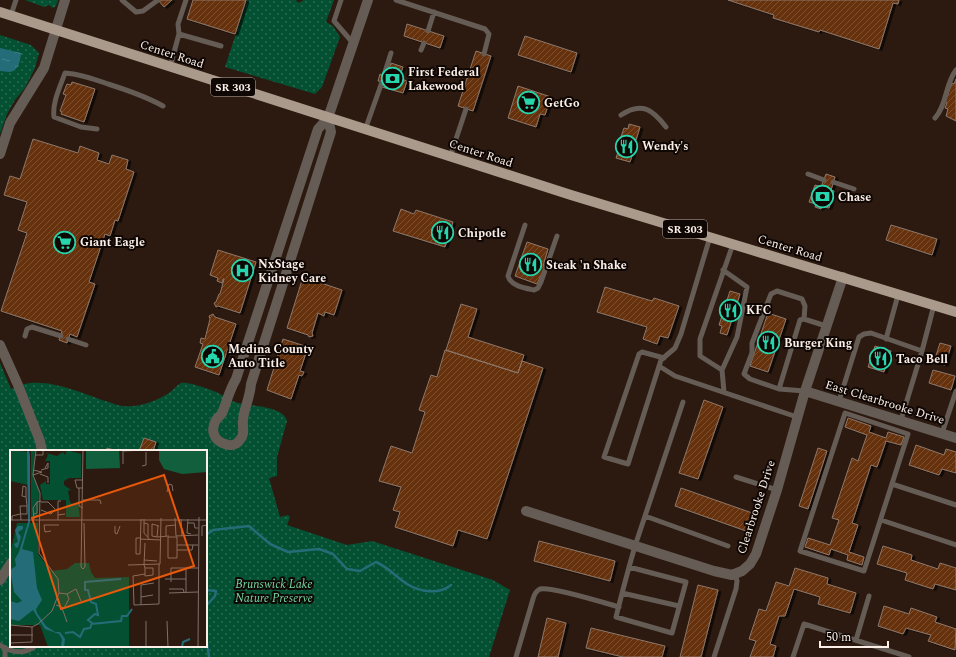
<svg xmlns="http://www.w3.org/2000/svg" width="956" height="657" font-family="Spectral,serif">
  <defs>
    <pattern id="grass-dots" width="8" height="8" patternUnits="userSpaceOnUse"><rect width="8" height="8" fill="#035132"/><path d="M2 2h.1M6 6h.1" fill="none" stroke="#296a50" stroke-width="1.8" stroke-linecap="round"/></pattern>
    <pattern id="water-ripples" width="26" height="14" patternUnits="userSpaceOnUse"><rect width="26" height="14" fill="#246d78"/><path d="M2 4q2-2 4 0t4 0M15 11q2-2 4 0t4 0" fill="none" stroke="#45828b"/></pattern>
    <pattern id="building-hatch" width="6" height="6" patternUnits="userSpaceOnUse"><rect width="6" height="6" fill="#66310b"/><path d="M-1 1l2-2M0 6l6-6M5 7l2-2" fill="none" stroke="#7d4f2f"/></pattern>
    <filter id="shadow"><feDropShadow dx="3" dy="1.5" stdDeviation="0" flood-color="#0009"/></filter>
  </defs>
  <rect width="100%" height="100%" fill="#2c1a10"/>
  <path fill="url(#grass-dots)" fill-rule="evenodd" d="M25,0H58L56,6L53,8L49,5L44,7Z
    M247,0H296L298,3L304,0H334L326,22L333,26L340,37L322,87L315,94L225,67Z
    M0,35L31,45L39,53L35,68L25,88L15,100L7,114L0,134Z
    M0,363L11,389C40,373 77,392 105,401C111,402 117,406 123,406C138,408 157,401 169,393C173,390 177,385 181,383C186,381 210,389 216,392C223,395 230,401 238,403C250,406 284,406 287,421L277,457V476L269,478L280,517L288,515L290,517L287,525L347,545L372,541L493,580L510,590L489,657H0ZM11,451H206V646H11Z"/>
  <path fill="url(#water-ripples)" d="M0,48L21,53C20,61 19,70 10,72C7,72 3,71 0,71Z"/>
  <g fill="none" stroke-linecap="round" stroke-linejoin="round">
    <path stroke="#246d78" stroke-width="2.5" d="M206,535L213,530L249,526L270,544L288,552L319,549L333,554L347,569L360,571L376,562C388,567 396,577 407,584C420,592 439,595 451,585
      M206,590L216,591L215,596L206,606
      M206,636L209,657"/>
  </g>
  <path fill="url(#building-hatch)" stroke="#8d776a" filter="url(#shadow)" d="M158,0H172L164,7Z
    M193,0H246L235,34L187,19Z
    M728,0H899L898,4L893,3L879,49L820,30L819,32L773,18L774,15Z
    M407,24L444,36L440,48L404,36Z
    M525,36L577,53L571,72L518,55Z
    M476,51L491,56L473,111L458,106Z
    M391,63L403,67L399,78L407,81L403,93L382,87L384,82L378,81L380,74L386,76Z
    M956,79V121L946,116L948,109L945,108L947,103L945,102L952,83L954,84Z
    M72,82L95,89L84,122L61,114L62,112L60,111L66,95L63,94L67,84L71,85Z
    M518,86L551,97L545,115L540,114L536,127L508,118Z
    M629,124L640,127L636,140H635L633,146L635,147L630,162L616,158L619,149L617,148L624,128L628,129Z
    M33,139L78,153L80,146L99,153L97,160L109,164L112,155L128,160L126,169L134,172L118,221L115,220L110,236L105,234L89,282L95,284L77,337L70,334L67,343L59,340L62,331L1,311L27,233L18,230L27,202L4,195L10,176L20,179Z
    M826,174L835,177L831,190L834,191L829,208L822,206L821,209L815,207L816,204L809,202L815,185L821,187Z
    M401,209L414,214L416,210L453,222L445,247L393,231Z
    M891,225L937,239L932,255L886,240Z
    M527,242L548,249L543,266L545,267L537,284L515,276Z
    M218,250L256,262L240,313L218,306L216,307L214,303L216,302L219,294H220L224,279H223L222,283L217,281L218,278L210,275Z
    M303,277L342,290L334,315L325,312L324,316L318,313L312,333L313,336L309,337L308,335L287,328Z
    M605,287L652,301L654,298L679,306L668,338L660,336L657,344L643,339L647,327L597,312Z
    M730,291L740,294L727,335L720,333L722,326L719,325Z
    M461,304L477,309L468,337L524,355L518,373L446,350Z
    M768,313L786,319L768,372L750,366Z
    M213,314L215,317L236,324L219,375L195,367L203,344L200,343L201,338L205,339L210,319L209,316Z
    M283,339L305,346L307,344L309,349L307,350L300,371L304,372L302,376L299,375L291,399L267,390Z
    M940,343L951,346L945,365L934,362Z
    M875,346L891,351L884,372L868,367Z
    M445,350L518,373L522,361L543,368L487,539L458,530L453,546L395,527L400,512L393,510L401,487L379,481L391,446L412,453L425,412L419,410L431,375L437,377Z
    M933,370L955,376L951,390L929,383Z
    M704,400L723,407L698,479L679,473Z
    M848,418L871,426L869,432L886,438L888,432L904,437L901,445L886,441L877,467L871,465L852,523L858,525L849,552L864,557L862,565L847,560L848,555L831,549L829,555L805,547L808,538L830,545L839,520L832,518L852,458L858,461L867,435L845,427Z
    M144,438L156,442L153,451H139Z
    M916,445L944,455L946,449L956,452V473L942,469L939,475L909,465Z
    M107,448L117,451L118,449L123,451H106Z
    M818,448L827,451L808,509L799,506Z
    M681,488L755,514L749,532L675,506Z
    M539,541L615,561L610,581L534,561Z
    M883,546L912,555L911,560L938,569L940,563L956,568V590L935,584L933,589L905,580L907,573L877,564Z
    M795,568L828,578L827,584L856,593L850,613L818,604L820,597L794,589L785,616H779L770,644L776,646L773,657H750L756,641L749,639L759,609L766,611L776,582L789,586Z
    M698,585L718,590L701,657H680Z
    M884,606L909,614L911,608L937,617L935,622L956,629L955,650L928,641L931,635L906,628L903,634L878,626Z
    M547,618L566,623L558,657H538Z
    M591,628L665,646L662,657H623L586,648Z"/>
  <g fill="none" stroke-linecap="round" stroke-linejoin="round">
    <path stroke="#645c55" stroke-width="5" d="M122,0L136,12L143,11L158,0
      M341,0L334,21L353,43
      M396,0L485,29L489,34L484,54
      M11,15L16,0
      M428,31L434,12
      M179,34L178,24L186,0
      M421,50L424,43
      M170,67L179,34L221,46
      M384,75L391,53
      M621,115C642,101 653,110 666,127
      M935,118C947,105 945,84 956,70
      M97,129L81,127L54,117C52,103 60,87 65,73C79,74 94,79 108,84C127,90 145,96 163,106
      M365,130L382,82
      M450,157L466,109
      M808,174L824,180
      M833,182L854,189
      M525,225L508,276C511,286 524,288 534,290L538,288L541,282L557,236
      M723,270L747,287L737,337L722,370L724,392
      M804,319L826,326
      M25,336L27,329L32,327L61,336
      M68,339L86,345
      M886,339L898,295
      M664,358L642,352L639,354L604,457L628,464L661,360L675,348L681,334L710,237
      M659,366L675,376L797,417
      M722,370L700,356V339L733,244
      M779,389L750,379L744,374L752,353V343L769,299L771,294L777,291L802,299L805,306L804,319L800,320L779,389L805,391
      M839,401L859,337L864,334L871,333L922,351
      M845,413L908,434L864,571L800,551Z
      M901,420L922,351L934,305
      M942,433L956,391
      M736,477L777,490
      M892,484L956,505
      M645,516L728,546
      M881,520L956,545
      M629,567L686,582L672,633L616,617C622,593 628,570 635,546L683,402
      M622,593L679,606
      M856,640L869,596
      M0,645C11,652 24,655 35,646
      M5,657V648
      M516,657L533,599C534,595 536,591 540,589C551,586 605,603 619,607
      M714,657L736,589L737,581L735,574
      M793,657L804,624L909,657"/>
    <path stroke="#645c55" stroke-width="10" d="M328,118L331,132L251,384C250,398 244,408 243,420C242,428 246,434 239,441C236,445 230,446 225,444C214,441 210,430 216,420C218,417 222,415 223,411C228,398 229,391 236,379L318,129Z
      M0,154L10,123L44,68L65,0
      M0,345L18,385L40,441L42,451
      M805,391L956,438
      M526,511L714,571L732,575L742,571L750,564L756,554L777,490L805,391L843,277
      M0,580L11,563"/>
    <path stroke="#645c55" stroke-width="10" d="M328,118L368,0"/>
    <path stroke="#aa9a8b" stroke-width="10" d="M0,12L571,195L956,312"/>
  </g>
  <defs>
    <symbol id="bank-ring" viewBox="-11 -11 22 22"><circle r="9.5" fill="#0f0704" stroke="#27d5ad" stroke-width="1.5"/><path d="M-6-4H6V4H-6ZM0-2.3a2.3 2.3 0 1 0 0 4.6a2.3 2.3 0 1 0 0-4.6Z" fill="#27d5ad"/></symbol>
    <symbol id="supermarket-ring" viewBox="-11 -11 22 22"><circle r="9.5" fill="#0f0704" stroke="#27d5ad" stroke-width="1.5"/><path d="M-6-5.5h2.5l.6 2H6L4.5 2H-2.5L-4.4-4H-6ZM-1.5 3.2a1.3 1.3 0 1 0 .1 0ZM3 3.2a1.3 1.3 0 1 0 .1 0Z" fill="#27d5ad"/></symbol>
    <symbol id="restaurant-ring" viewBox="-11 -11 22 22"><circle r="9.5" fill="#0f0704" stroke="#27d5ad" stroke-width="1.5"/><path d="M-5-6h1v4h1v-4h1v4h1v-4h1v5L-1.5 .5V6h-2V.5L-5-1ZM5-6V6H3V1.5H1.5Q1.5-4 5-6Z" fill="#27d5ad"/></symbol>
    <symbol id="hospital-ring" viewBox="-11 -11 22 22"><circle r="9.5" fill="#0f0704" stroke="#27d5ad" stroke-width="1.5"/><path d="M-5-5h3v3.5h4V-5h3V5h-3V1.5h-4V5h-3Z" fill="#27d5ad"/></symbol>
    <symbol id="civic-ring" viewBox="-11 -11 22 22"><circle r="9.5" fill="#0f0704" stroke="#27d5ad" stroke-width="1.5"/><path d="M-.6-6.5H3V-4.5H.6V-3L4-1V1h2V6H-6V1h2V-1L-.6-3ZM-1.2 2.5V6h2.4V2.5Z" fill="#27d5ad"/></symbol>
  </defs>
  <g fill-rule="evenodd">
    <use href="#bank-ring" x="380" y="66" width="25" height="25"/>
    <use href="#supermarket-ring" x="516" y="90" width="25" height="25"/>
    <use href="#restaurant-ring" x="614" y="134" width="25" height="25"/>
    <use href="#bank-ring" x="810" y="184" width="25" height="25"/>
    <use href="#restaurant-ring" x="430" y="220" width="25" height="25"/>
    <use href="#supermarket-ring" x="52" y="230" width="25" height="25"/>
    <use href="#restaurant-ring" x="518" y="252" width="25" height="25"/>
    <use href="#hospital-ring" x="230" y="258" width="25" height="25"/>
    <use href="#restaurant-ring" x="718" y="298" width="25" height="25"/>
    <use href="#restaurant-ring" x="756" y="330" width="25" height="25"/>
    <use href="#civic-ring" x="200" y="344" width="25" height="25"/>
    <use href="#restaurant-ring" x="868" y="346" width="25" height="25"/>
  </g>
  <g text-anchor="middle" stroke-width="4" stroke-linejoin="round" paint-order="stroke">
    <g fill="#0f0704" stroke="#b5a9a4" stroke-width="1">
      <rect x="211" y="78" width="44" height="18" rx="3"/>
      <rect x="663" y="220" width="44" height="18" rx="3"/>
    </g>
    <g font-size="11" font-weight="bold" fill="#fcefe8">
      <text x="233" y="91">SR 303</text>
      <text x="685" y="233">SR 303</text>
    </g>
    <g font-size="12" fill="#fcefe8" stroke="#0f0704">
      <text transform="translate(172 54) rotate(18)" y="4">Center Road</text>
      <text transform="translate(481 153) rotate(18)" y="4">Center Road</text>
      <text transform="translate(790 248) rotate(17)" y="4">Center Road</text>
      <text transform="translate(885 402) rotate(17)" y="4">East Clearbrooke Drive</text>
      <text transform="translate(756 507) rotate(-72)" y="4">Clearbrooke Drive</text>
    </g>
    <g font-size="12" font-weight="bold" fill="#fcefe8" stroke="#0f0704" text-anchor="start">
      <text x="408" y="76">First Federal<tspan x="408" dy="14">Lakewood</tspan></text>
      <text x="544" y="107">GetGo</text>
      <text x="642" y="150">Wendy's</text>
      <text x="838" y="201">Chase</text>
      <text x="458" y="237">Chipotle</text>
      <text x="80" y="246">Giant Eagle</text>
      <text x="258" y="268">NxStage<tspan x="258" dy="14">Kidney Care</tspan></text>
      <text x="546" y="269">Steak 'n Shake</text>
      <text x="746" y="314">KFC</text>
      <text x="784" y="347">Burger King</text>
      <text x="228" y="353">Medina County<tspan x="228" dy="14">Auto Title</tspan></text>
      <text x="896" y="363">Taco Bell</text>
    </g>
    <g font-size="12" font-style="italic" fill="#73d6a3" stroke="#0f0704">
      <text x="274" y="588">Brunswick Lake<tspan x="274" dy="14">Nature Preserve</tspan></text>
    </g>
  </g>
  <g transform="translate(10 450)">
    <rect width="197" height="197" fill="#2c1a10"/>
    <path d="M0,0L18,2V35L0,31ZM21,0H25L23,26L29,40L28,67H21ZM57,0L71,4V28H59L54,31V35L61,40L58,41L60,52L63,55L68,52L70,67H56V50H33L30,35L36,31V34H40V11H35L38,5L36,3L47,6L53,2L55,5ZM7,73H28V104L41,121L57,119L65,113H79L81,122L85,128L119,127V197H38L30,175H0V104Z" fill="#035132"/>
    <path d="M76,0H109L110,18L76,19ZM149,0H197V22L172,24L154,19L149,10Z" fill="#125f3e"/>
    <path d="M0,6H7V28H0Z" fill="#035132"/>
    <path d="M17,0H19L20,6V72L12,99L23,102L27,138L32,150L26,159L27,163L36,176L45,182H50L55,189L54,197H51L52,189L49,184L35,179L23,160L9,171L0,169V151L7,153L12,151L4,142L0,120L6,116L5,109L9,102L18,72ZM13,76V79L8,82L11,87L8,97L6,98L4,94L8,92L5,80L8,76Z" fill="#246d78"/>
    <path fill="none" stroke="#246d78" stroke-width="2" d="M81,174L111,171L112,166H117L122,159M55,183L63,182L70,187L74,179L80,178L82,173L78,170L85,164L88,165L86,154L81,152L78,140H75V132L111,129M172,197L173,192L180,189"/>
    <path fill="none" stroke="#7f6f66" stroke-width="1" d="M113,1L136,0M25,5H33V0M113,14V0M132,16L136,15V2M23,20L32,22L23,25M31,20L38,18V13L35,18M30,24L38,27V33M69,38V56L73,58M73,38H67L65,30H73M157,42L159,34L162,35L163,41M73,50H90L91,54M31,52H38L45,59M31,60L41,64L44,61M11,64H17V56M24,64L27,63V52M48,65V51H51M165,68L166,86M134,69V83L140,90M171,69L172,86M178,69L177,83L181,84M0,70H197M2,70V66L10,64M11,70L10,56H17L16,47L12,46L13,36L16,37V47M24,70L23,58L27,52L31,51M48,70V65L55,64M134,73L138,74V87M178,73H184L185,78H188M105,76V83L107,84L110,76M148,76L147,87L159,86M41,81L35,82L34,75H49M156,86V76L165,75M166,86L188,85M192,86V76L197,75M147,87L142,86V74L149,76M130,88H126V104H130L131,69M130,89L151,90M135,93L134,115L135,118V126L143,125V118H135M167,95V108H158V87H167V95H188M167,100H182L183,95M134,110L147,111M118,115L150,114L151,68M176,118V142M73,119L71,117L73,0M73,119L75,117L74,73M135,124L123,126L124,155L149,154V114M155,129H176M161,132V118H188M159,139H173L174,142M159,143L188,142M57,144L66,139L71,151M131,147L143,145M46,155L54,158L59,149L57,144L49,143M131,155V135L144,133M52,158L57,172M136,171V197M157,171L158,197M0,175L22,177L28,174L42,161L49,143L48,129L29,103L30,43L23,25L26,0M0,185H23M0,193L22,192V177M188,197L189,67"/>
    <path fill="#e8590c" fill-opacity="0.15" stroke="#e8590c" stroke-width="2" d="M154,25L184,116L51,159L22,68Z"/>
    <rect width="197" height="197" fill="none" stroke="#fcefe8" stroke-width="2"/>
  </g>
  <path d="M820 641v6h68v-6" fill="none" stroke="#fcefe8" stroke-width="2"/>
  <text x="826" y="641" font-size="12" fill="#fcefe8" stroke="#0f0704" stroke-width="3" paint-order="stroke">50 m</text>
</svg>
